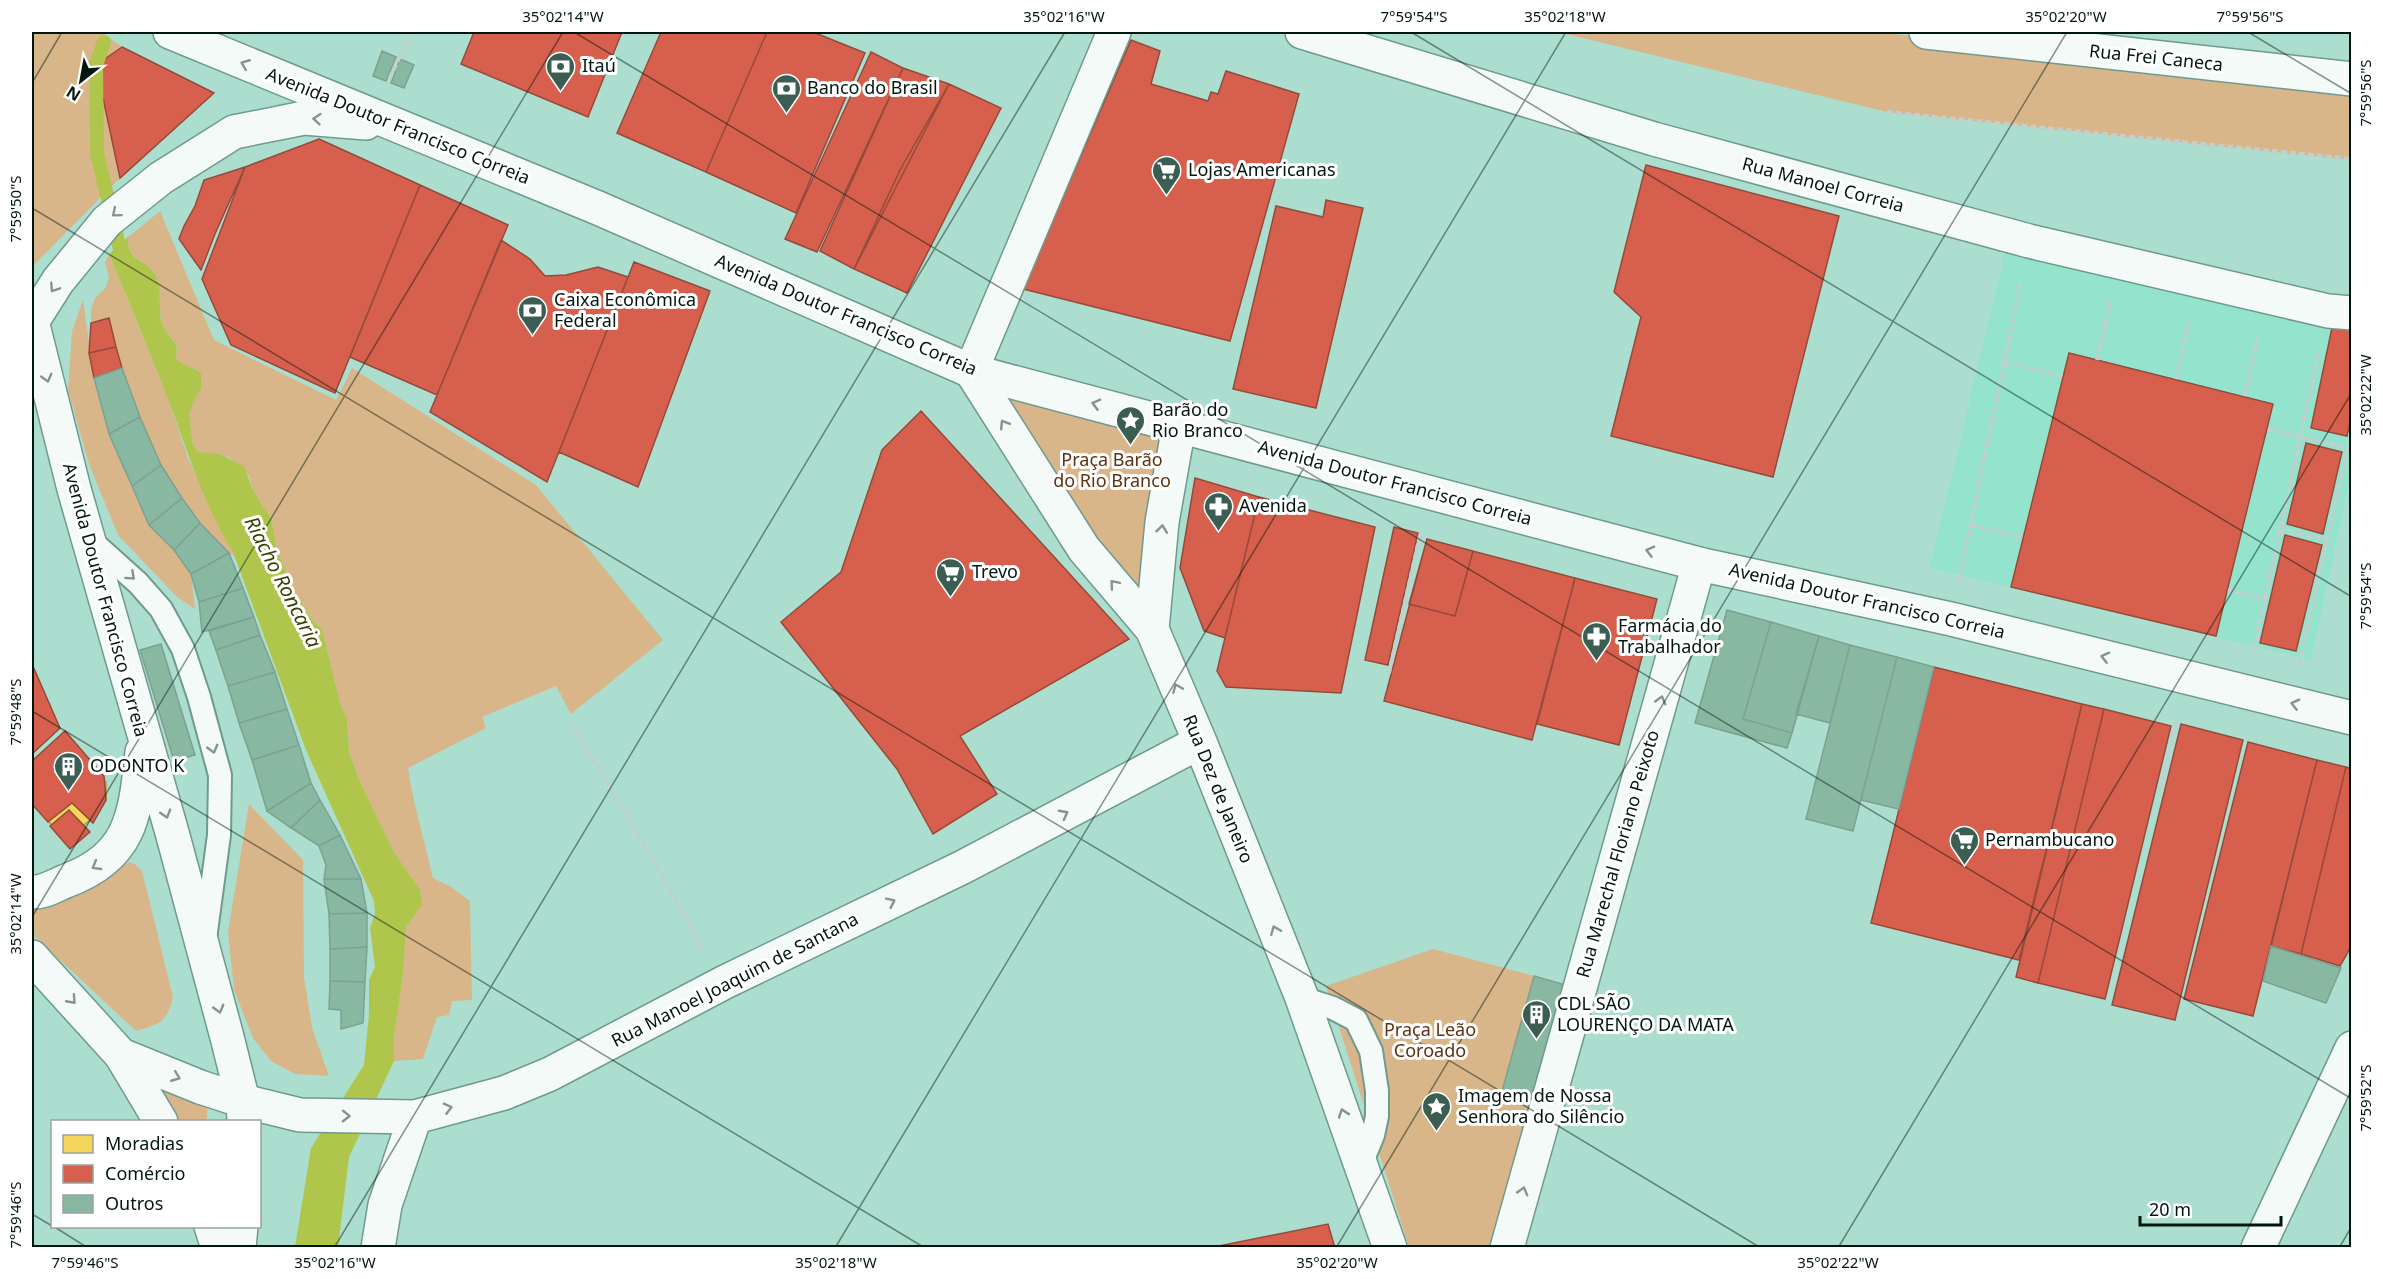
<svg xmlns="http://www.w3.org/2000/svg" width="2383" height="1279" font-family="'Noto Sans',sans-serif">
  <rect width="100%" height="100%" fill="#acdecf"/>
  <path fill="#94e4cd" d="M2008,239L2351,321V473L2311,660L1930,568Z"/>
  <path fill="#d8b689" d="M32,32H101L122,47L103,93L120,178L32,267Z
    M1558,32H1878L2351,91V160L1887,112Z
    M160,211L214,340L336,400L352,368L536,485L663,640L571,714L556,686L482,717L486,728L408,768C413,805 425,841 433,878L451,887L470,901L472,1000L452,1001L449,1015L437,1017L423,1059L394,1061V1037L403,975L406,927L422,905L420,890L394,852L361,784L349,752L347,719L340,703L322,629L313,621L293,590L277,550L271,517L265,510L252,488L249,476L229,457L199,452L193,446L189,415L193,402L201,388L195,368L182,366L176,359L177,346C173,339 164,331 162,323C157,307 164,288 154,273C145,259 126,260 128,237Z
    M109,254L164,387L188,458L235,557C165,504 129,400 109,318L91,323V309L95,298L106,287L109,277L105,263Z
    M83,300L94,378L109,434L149,525L174,550L191,574L195,609L177,597L118,535L89,464L68,390L72,331Z
    M971,371L1179,426L1152,629Z
    M249,804L303,860L304,977L312,1028L329,1076L295,1074L271,1061L253,1038L234,990L228,932Z
    M129,862L135,864L142,871L173,997C167,1023 159,1024 136,1031L32,934V912L39,904L53,901Z
    M1433,949L1534,976L1503,1091L1539,1101L1493,1247H1409L1326,986Z
    M153,1078L207,1092V1121H169Z"/>
  <path fill="#b0c54b" d="M128,237C126,261 145,259 154,273C164,288 157,307 162,323C164,331 173,339 177,347L176,359C184,367 193,366 201,373V388L193,402L189,415L193,446L199,452L219,454L244,466L252,488L265,510L271,517L277,550L293,590L313,621L322,629L340,703L347,719L349,752L361,784L394,852L420,890L422,905L406,927L403,975L394,1037V1061L349,1157L338,1247H295L311,1148L364,1065L369,1014V980L375,967L370,928L375,914L374,901L306,750L233,552C201,500 185,442 163,386C146,342 127,298 109,254Z"/>
  <path fill="#f6d55c" stroke="#ac9c45" stroke-width="1.5" d="M65,731L106,782V800L97,815L65,839L32,804V761Z"/>
  <path fill="#d6604d" stroke="#964a3a" stroke-width="1.5" d="M474,32H622L588,117L461,64Z
    M661,32H767L706,172L617,133Z
    M767,32H813L865,53L796,213L706,172Z
    M1131,40L1160,51L1151,84L1208,101L1211,92L1218,94L1226,71L1299,94L1230,341L1023,289Z
    M122,47L214,93L120,178L96,65Z
    M871,52L903,68L817,252L785,239Z
    M903,68L949,84L854,269L820,251Z
    M949,84L1001,108L907,293L854,269L900,170Z
    M319,139L420,185L335,393L231,345L202,279L245,167Z
    M1646,165L1839,216L1773,477L1611,436L1641,317L1614,292Z
    M245,167L215,234L201,270L179,239L184,226L195,206L204,180Z
    M420,185L508,225L437,395L350,357Z
    M1326,200L1363,208L1316,408L1233,389L1276,206L1323,217Z
    M501,240L530,259L545,276L566,275L598,267L628,277L547,482L430,412Z
    M634,262L710,291L638,487L559,452Z
    M109,318L116,347L89,353L91,323Z
    M2333,323L2352,327V413L2347,436L2311,428Z
    M116,347L122,368L94,378L89,353Z
    M2069,353L2273,404L2216,636L2011,587Z
    M921,411L1129,639L960,736L997,794L933,834L897,769L781,622L841,572L882,450Z
    M2306,443L2342,452L2323,534L2287,524Z
    M1195,478L1259,497L1225,638L1204,631L1180,568Z
    M1259,497L1375,527L1341,693L1226,687L1217,671Z
    M1394,527L1418,533L1388,665L1365,660Z
    M2285,535L2322,545L2296,651L2260,643Z
    M1427,539L1575,578L1532,740L1384,701Z
    M1427,539L1473,551L1455,616L1409,604Z
    M1575,578L1657,599L1619,745L1537,724Z
    M32,664L60,728L32,754Z
    M1934,667L2082,704L2019,960L1871,923Z
    M2082,704L2104,709L2038,983L2016,977Z
    M2104,709L2171,726L2105,999L2038,983Z
    M2181,724L2243,740L2175,1020L2112,1005Z
    M65,731L104,776L106,800L93,823L72,803L48,822L32,804V761Z
    M2248,742L2317,760L2253,1016L2184,999Z
    M2317,760L2346,767L2301,954L2271,946Z
    M2346,767L2352,769V945L2340,966L2301,954Z
    M69,810L90,832L70,849L50,826Z
    M1328,1224L1335,1248H1209Z"/>
  <g fill="none" stroke-linecap="round" stroke-linejoin="round">
    <path stroke="#b0c54b" stroke-width="14" d="M104,42L96,65L97,153L123,262"/>
  </g>
  <path fill="#88b8a2" stroke="#7da191" stroke-width="1.5" d="M382,51L396,57L386,81L373,76Z
    M400,59L414,65L404,88L391,83Z
    M122,368L140,417L109,434L94,378Z
    M140,417L161,465L132,486L109,434Z
    M161,465L182,498L149,525L132,486Z
    M182,498L200,523L174,550L149,525Z
    M200,523L229,553L191,574L174,550Z
    M229,553L243,588L199,602L191,574Z
    M243,588L254,617L202,632L199,602Z
    M1727,610L1771,622L1743,719L1792,733L1787,748L1695,723Z
    M254,617L260,635L216,650L209,631Z
    M1771,622L1819,636L1792,733L1743,719Z
    M260,635L275,672L228,686L216,650Z
    M1819,636L1850,645L1830,723L1796,714Z
    M161,644L195,755L174,761L140,650Z
    M1850,645L1897,657L1853,831L1806,819Z
    M1897,657L1934,667L1899,809L1861,800Z
    M275,672L287,709L239,723L228,686Z
    M287,709L299,745L252,760L239,723Z
    M299,745L311,783L267,811L252,760Z
    M311,783L320,800L291,828L267,811Z
    M320,800L340,835L319,846L291,828Z
    M340,835L361,879H324L326,865L319,846Z
    M324,879H361L367,913L329,914Z
    M367,913V947L330,949L329,914Z
    M2271,946L2341,968L2326,1003L2263,981Z
    M367,947L365,982L330,981V949Z
    M1534,976L1569,986L1539,1101L1502,1091Z
    M330,981L365,982L363,1023L341,1029V1010L329,1009Z"/>
  <g fill="none" stroke-linecap="round" stroke-linejoin="round">
    <defs>
      <path id="service" d="M88,538L138,583L161,609L183,649L199,697L220,775L219,835L205,939
        M1302,998L1333,1008L1356,1020L1371,1051L1377,1091V1116L1373,1135L1361,1164"/>
      <path id="minor" d="M1114,32L971,371L1084,549L1152,629L1200,742L1302,998L1390,1248
        M1302,32L1654,139L2029,241L2328,311L2352,313
        M1926,32L2352,79
        M1152,629L1162,522L1179,426
        M121,1055L200,1087L243,1101L300,1115L415,1117L504,1093L550,1074L725,982L963,867L1200,742
        M378,1248L385,1205L415,1117
        M1507,1248L1699,564
        M2258,1248L2352,1048"/>
      <path id="tertiary" d="M32,957L121,1055L161,1122
        M211,1226L218,1248"/>
      <path id="primary" d="M170,32L598,208L971,371L1699,564L1951,619L2352,718
        M32,321L74,489L173,836L227,1037L243,1101L244,1122
        M32,322L58,281L107,221L161,178L234,132L304,118L366,123
        M32,892C43,893 56,885 66,881C133,856 135,814 142,752
        M239,1248L241,1226"/>
    </defs>
    <use href="#service" stroke="#6f9a8e" stroke-width="26"/>
    <use href="#minor" stroke="#6f9a8e" stroke-width="36"/>
    <use href="#tertiary" stroke="#6f9a8e" stroke-width="36"/>
    <use href="#primary" stroke="#6f9a8e" stroke-width="36"/>
    <path stroke="#c1d0cc" stroke-width="4" stroke-dasharray="6 3" stroke-linecap="butt" d="M390,78L411,32
      M1887,112L2352,159
      M2097,360L2110,302
      M2004,362L2064,377
      M2176,379L2189,322
      M2244,396L2258,336
      M2268,429L2347,448
      M1971,525L2023,538
      M2280,530L2326,540
      M1959,580L2021,282
      M2228,590L2265,599
      M2254,650L2319,350
      M2299,664L2352,429
      M1389,673L1421,531
      M574,726L704,948
      M2161,789L2177,717"/>
    <use href="#service" stroke="#f3faf8" stroke-width="22"/>
    <use href="#minor" stroke="#f3faf8" stroke-width="33"/>
    <use href="#tertiary" stroke="#f3faf8" stroke-width="33"/>
    <use href="#primary" stroke="#f3faf8" stroke-width="33"/>
  </g>
  <defs><path id="oneway-chevron" d="M-2-3.5L2.5 0L-2 3.5" fill="none" stroke-width="1.6" stroke-linecap="round" stroke-linejoin="round" transform="scale(1.5)"/></defs>
  <g stroke="#86948f">
    <use href="#oneway-chevron" transform="translate(245 64) rotate(-158)"/>
    <use href="#oneway-chevron" transform="translate(317 119) rotate(-175)"/>
    <use href="#oneway-chevron" transform="translate(116 213) rotate(140)"/>
    <use href="#oneway-chevron" transform="translate(54 288) rotate(123)"/>
    <use href="#oneway-chevron" transform="translate(47 378) rotate(75)"/>
    <use href="#oneway-chevron" transform="translate(1096 404) rotate(-165)"/>
    <use href="#oneway-chevron" transform="translate(1004 424) rotate(-122)"/>
    <use href="#oneway-chevron" transform="translate(1162 529) rotate(-83)"/>
    <use href="#oneway-chevron" transform="translate(1650 551) rotate(-165)"/>
    <use href="#oneway-chevron" transform="translate(131 576) rotate(42)"/>
    <use href="#oneway-chevron" transform="translate(1114 584) rotate(-130)"/>
    <use href="#oneway-chevron" transform="translate(2105 657) rotate(-166)"/>
    <use href="#oneway-chevron" transform="translate(1177 688) rotate(-113)"/>
    <use href="#oneway-chevron" transform="translate(1661 700) rotate(-74)"/>
    <use href="#oneway-chevron" transform="translate(2295 704) rotate(-166)"/>
    <use href="#oneway-chevron" transform="translate(213 749) rotate(75)"/>
    <use href="#oneway-chevron" transform="translate(166 814) rotate(73)"/>
    <use href="#oneway-chevron" transform="translate(1064 814) rotate(-28)"/>
    <use href="#oneway-chevron" transform="translate(96 866) rotate(150)"/>
    <use href="#oneway-chevron" transform="translate(891 902) rotate(-26)"/>
    <use href="#oneway-chevron" transform="translate(1275 930) rotate(-112)"/>
    <use href="#oneway-chevron" transform="translate(72 1000) rotate(48)"/>
    <use href="#oneway-chevron" transform="translate(219 1009) rotate(75)"/>
    <use href="#oneway-chevron" transform="translate(176 1077) rotate(22)"/>
    <use href="#oneway-chevron" transform="translate(448 1108) rotate(-15)"/>
    <use href="#oneway-chevron" transform="translate(1343 1113) rotate(-109)"/>
    <use href="#oneway-chevron" transform="translate(346 1116) rotate(1)"/>
    <use href="#oneway-chevron" transform="translate(1523 1191) rotate(-74)"/>
  </g>
  <path fill="none" stroke="#00170f" stroke-width="1.5" stroke-opacity="0.45" d="M574,32L2352,1099M1411,32L2352,597M2248,32L2352,94M32,83L62,32M32,208L1761,1248M32,711L925,1248M32,917L563,32M32,1214L52,1226M53,1226L88,1248M334,1248L1065,32M835,1248L1566,32M1336,1248L2067,32M1838,1248L2352,392M2339,1248L2352,1226"/>
  <defs>
    <symbol id="bank-pin" viewBox="-11 -11 22 30"><path d="M0 17L-7.5 6A9.5 9.5 0 1 1 7.5 6Z" fill="#3c5d52" stroke="#fff"/><path d="M-6-4H6V4H-6ZM0-2.3a2.3 2.3 0 1 0 0 4.6a2.3 2.3 0 1 0 0-4.6Z" fill="#fff"/></symbol>
    <symbol id="supermarket-pin" viewBox="-11 -11 22 30"><path d="M0 17L-7.5 6A9.5 9.5 0 1 1 7.5 6Z" fill="#3c5d52" stroke="#fff"/><path d="M-6-5.5h2.5l.6 2H6L4.5 2H-2.5L-4.4-4H-6ZM-1.5 3.2a1.3 1.3 0 1 0 .1 0ZM3 3.2a1.3 1.3 0 1 0 .1 0Z" fill="#fff"/></symbol>
    <symbol id="sight-pin" viewBox="-11 -11 22 30"><path d="M0 17L-7.5 6A9.5 9.5 0 1 1 7.5 6Z" fill="#3c5d52" stroke="#fff"/><path d="M0-6L1.8-2.2L6-1.7L2.9 1.2L3.7 5.4L0 3.3L-3.7 5.4L-2.9 1.2L-6-1.7L-1.8-2.2Z" fill="#fff"/></symbol>
    <symbol id="pharmacy-pin" viewBox="-11 -11 22 30"><path d="M0 17L-7.5 6A9.5 9.5 0 1 1 7.5 6Z" fill="#3c5d52" stroke="#fff"/><path d="M-2-6h4v4h4v4h-4v4h-4v-4h-4v-4h4Z" fill="#fff"/></symbol>
    <symbol id="building-pin" viewBox="-11 -11 22 30"><path d="M0 17L-7.5 6A9.5 9.5 0 1 1 7.5 6Z" fill="#3c5d52" stroke="#fff"/><path d="M-4-6H4V6H1V3H-1V6H-4ZM-2.5-4.3h1.7v1.8h-1.7ZM.8-4.3h1.7v1.8H.8ZM-2.5-1h1.7V.8h-1.7ZM.8-1h1.7V.8H.8Z" fill="#fff"/></symbol>
  </defs>
  <g fill-rule="evenodd">
    <use href="#bank-pin" x="544" y="50" width="33" height="45"/>
    <use href="#bank-pin" x="770" y="72" width="33" height="45"/>
    <use href="#supermarket-pin" x="1150" y="154" width="33" height="45"/>
    <use href="#bank-pin" x="516" y="294" width="33" height="45"/>
    <use href="#sight-pin" x="1114" y="404" width="33" height="45"/>
    <use href="#pharmacy-pin" x="1202" y="490" width="33" height="45"/>
    <use href="#supermarket-pin" x="934" y="556" width="33" height="45"/>
    <use href="#pharmacy-pin" x="1580" y="620" width="33" height="45"/>
    <use href="#building-pin" x="52" y="750" width="33" height="45"/>
    <use href="#supermarket-pin" x="1948" y="824" width="33" height="45"/>
    <use href="#building-pin" x="1520" y="998" width="33" height="45"/>
    <use href="#sight-pin" x="1420" y="1090" width="33" height="45"/>
  </g>
  <g text-anchor="middle" stroke-width="6" stroke-linejoin="round" paint-order="stroke">
    <g font-size="18" fill="#00170f" stroke="#fff">
      <text transform="translate(2156 58) rotate(6)" y="6">Rua Frei Caneca</text>
      <text transform="translate(398 126) rotate(22)" y="6">Avenida Doutor Francisco Correia</text>
      <text transform="translate(1823 185) rotate(15)" y="6">Rua Manoel Correia</text>
      <text transform="translate(846 315) rotate(23)" y="6">Avenida Doutor Francisco Correia</text>
      <text transform="translate(1395 483) rotate(15)" y="6">Avenida Doutor Francisco Correia</text>
      <text transform="translate(105 600) rotate(75)" y="6">Avenida Doutor Francisco Correia</text>
      <text transform="translate(1867 601) rotate(13)" y="6">Avenida Doutor Francisco Correia</text>
      <text transform="translate(1218 789) rotate(68)" y="6">Rua Dez de Janeiro</text>
      <text transform="translate(1618 854) rotate(-74)" y="6">Rua Marechal Floriano Peixoto</text>
      <text transform="translate(735 980) rotate(-27)" y="6">Rua Manoel Joaquim de Santana</text>
    </g>
    <g font-size="18" fill="#00170f" stroke="#fff" text-anchor="start">
      <text x="582" y="72">Itaú</text>
      <text x="807" y="94">Banco do Brasil</text>
      <text x="1188" y="176">Lojas Americanas</text>
      <text x="554" y="306">Caixa Econômica<tspan x="554" dy="21">Federal</tspan></text>
      <text x="1152" y="416">Barão do<tspan x="1152" dy="21">Rio Branco</tspan></text>
      <text x="1239" y="512">Avenida</text>
      <text x="972" y="578">Trevo</text>
      <text x="1618" y="632">Farmácia do<tspan x="1618" dy="21">Trabalhador</tspan></text>
      <text x="90" y="772">ODONTO K</text>
      <text x="1985" y="846">Pernambucano</text>
      <text x="1557" y="1010">CDL SÃO<tspan x="1557" dy="21">LOURENÇO DA MATA</tspan></text>
      <text x="1458" y="1102">Imagem de Nossa<tspan x="1458" dy="21">Senhora do Silêncio</tspan></text>
    </g>
    <g font-size="18" fill="#5d3111" stroke="#fff">
      <text x="1112" y="466">Praça Barão<tspan x="1112" dy="21">do Rio Branco</tspan></text>
      <text x="1430" y="1036">Praça Leão<tspan x="1430" dy="21">Coroado</tspan></text>
    </g>
    <g font-size="20" font-style="italic" fill="#3d4002" stroke="#fff">
      <text transform="translate(283 582) rotate(63)" y="7">Riacho Roncaria</text>
    </g>
  </g>
  <rect width="2383" height="1279" fill="none" stroke="#ffffff" stroke-width="66"/>
  <rect x="51" y="1120" width="210" height="108" fill="#ffffff" stroke="#99a29f" stroke-width="1.5"/>
  <rect x="63" y="1135" width="30" height="18" fill="#f6d55c" stroke="#99a29f" stroke-width="1.5"/>
  <text x="105" y="1150" font-size="18" fill="#00170f">Moradias</text>
  <rect x="63" y="1165" width="30" height="18" fill="#d6604d" stroke="#99a29f" stroke-width="1.5"/>
  <text x="105" y="1180" font-size="18" fill="#00170f">Comércio</text>
  <rect x="63" y="1195" width="30" height="18" fill="#88b8a2" stroke="#99a29f" stroke-width="1.5"/>
  <text x="105" y="1210" font-size="18" fill="#00170f">Outros</text>
  <g transform="translate(81 81) rotate(211)" stroke="#ffffff" stroke-width="4.5" paint-order="stroke">
  <path d="M0-4.5L10 22L0 15L-10 22Z" fill="#00170f"/>
  <text y="-9" font-size="16" font-weight="bold" text-anchor="middle" fill="#00170f">N</text>
  </g>
  <path d="M2140 1216v9h141v-9" fill="none" stroke="#00170f" stroke-width="3"/>
  <text x="2149" y="1216" font-size="18" fill="#00170f" stroke="#ffffff" stroke-width="4.5" paint-order="stroke">20 m</text>
  <rect x="33" y="33" width="2317" height="1213" fill="none" stroke="#00170f" stroke-width="2"/>
  <g font-size="15" text-anchor="middle" fill="#00170f">
    <text x="563" y="22">35°02'14"W</text>
    <text x="1064" y="22">35°02'16"W</text>
    <text x="1414" y="22">7°59'54"S</text>
    <text x="1565" y="22">35°02'18"W</text>
    <text x="2066" y="22">35°02'20"W</text>
    <text x="2250" y="22">7°59'56"S</text>
    <text transform="translate(2366 93) rotate(-90)" y="5">7°59'56"S</text>
    <text transform="translate(16 209) rotate(-90)" y="5">7°59'50"S</text>
    <text transform="translate(2366 395) rotate(-90)" y="5">35°02'22"W</text>
    <text transform="translate(2366 596) rotate(-90)" y="5">7°59'54"S</text>
    <text transform="translate(16 712) rotate(-90)" y="5">7°59'48"S</text>
    <text transform="translate(16 914) rotate(-90)" y="5">35°02'14"W</text>
    <text transform="translate(2366 1098) rotate(-90)" y="5">7°59'52"S</text>
    <text transform="translate(16 1215) rotate(-90)" y="5">7°59'46"S</text>
    <text x="85" y="1268">7°59'46"S</text>
    <text x="335" y="1268">35°02'16"W</text>
    <text x="836" y="1268">35°02'18"W</text>
    <text x="1337" y="1268">35°02'20"W</text>
    <text x="1838" y="1268">35°02'22"W</text>
  </g>
</svg>
